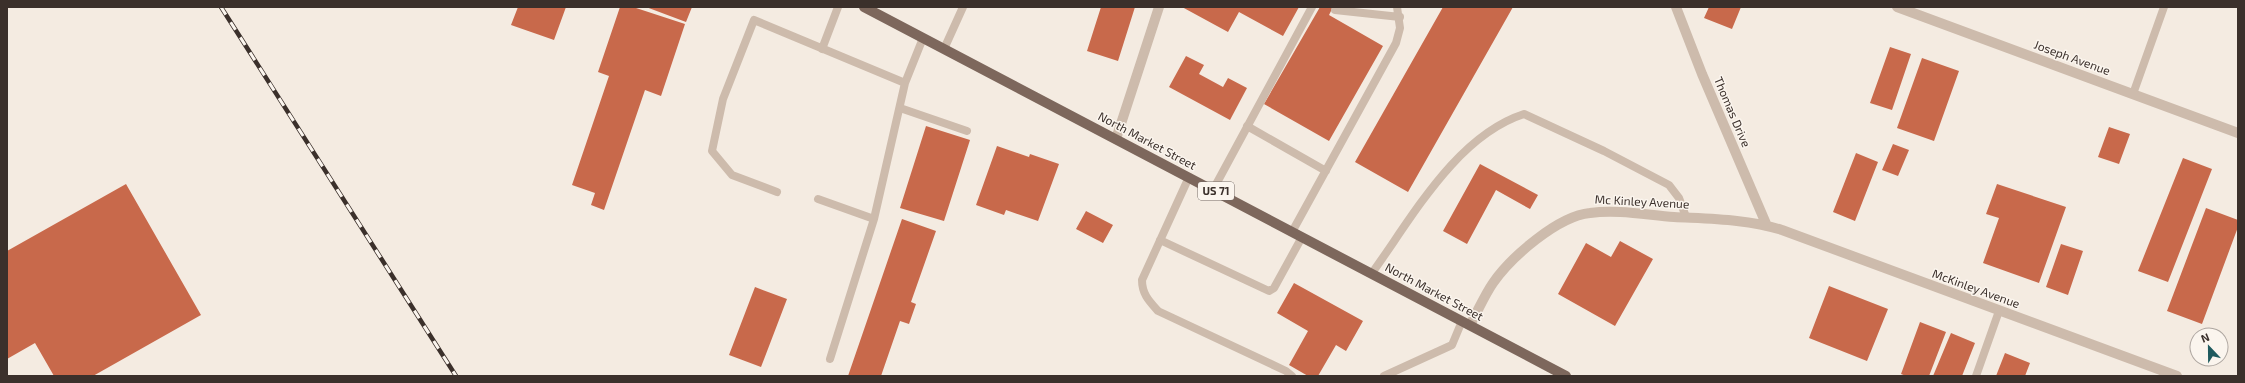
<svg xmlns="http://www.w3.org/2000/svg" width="2245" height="383" font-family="'Exo 2',sans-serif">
  <rect width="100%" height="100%" fill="#f4ebe1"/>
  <path fill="#c8694b" d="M518,7H566L554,40L511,25Z
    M620,7H633L685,24L661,96L645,90L604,210L591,205L595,193L572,185L609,76L598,72Z
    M646,7H692L686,22Z
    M1101,7H1135L1118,61L1087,51Z
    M1182,7H1299L1283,36L1239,12L1228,32Z
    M1320,7H1333L1329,15L1383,46L1329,141L1264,104Z
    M1443,7H1513L1408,192L1355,162Z
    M1709,7H1741L1732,29L1704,18Z
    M1890,47L1911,54L1892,110L1870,103Z
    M1186,56L1204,65L1199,74L1223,87L1228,78L1247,88L1230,120L1169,87Z
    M1922,58L1959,71L1934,141L1897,128Z
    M926,126L970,140L944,221L900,208Z
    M2109,127L2130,134L2119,164L2098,157Z
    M1893,144L1909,150L1898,176L1882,170Z
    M997,146L1029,157L1030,154L1059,164L1038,221L1006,210L1004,215L976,205Z
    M1856,153L1878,162L1855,221L1833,212Z
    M2183,158L2212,169L2168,282L2138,271Z
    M1480,164L1538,195L1530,209L1496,190L1467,244L1443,231Z
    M126,184L201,315L93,376H54L35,343L7,359V251Z
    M1997,184L2066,207L2039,283L1983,263L1999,218L1986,214Z
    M2206,208L2238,220V227L2202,324L2167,311Z
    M1086,211L1113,225L1103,243L1076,229Z
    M902,219L936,231L911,302L916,304L909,324L900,321L881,376H848Z
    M1620,241L1653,259L1615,326L1558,294L1586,243L1611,257Z
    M2061,244L2083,251L2068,295L2046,287Z
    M1294,283L1363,321L1346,351L1336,345L1318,376H1308L1289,365L1308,331L1277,313Z
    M1829,286L1888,309L1867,361L1809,338Z
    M755,287L787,299L761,367L729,355Z
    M1920,322L1946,332L1929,376H1906L1901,374Z
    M1951,333L1975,343L1962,376H1933Z
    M2005,353L2030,363L2025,376H1996Z"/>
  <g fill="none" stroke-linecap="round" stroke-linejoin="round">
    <path stroke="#cdbbac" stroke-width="8" d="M1335,10L1400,17
      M822,49L838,7
      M944,49L963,7
      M905,83L923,38
      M2133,94L2164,7
      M900,108L967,131
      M1247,126L1326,171
      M1189,177L1142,280C1142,294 1149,301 1158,311L1286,371L1292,376
      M1213,190L1312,7
      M777,192L732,175L712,151L723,99L754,20L905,83L874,219L830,359
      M818,199L874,219
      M1292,232L1396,43L1400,28L1397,7
      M1160,240L1269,291L1274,288L1302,237
      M1372,273C1412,218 1456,136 1524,114L1604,151L1669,185L1679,198L1686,217
      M1384,376L1452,345L1462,321
      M1976,376L1999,311"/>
    <path stroke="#cdbbac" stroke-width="10" d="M1676,7L1702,74L1767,226
      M1897,7L2238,133
      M1470,325C1478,311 1484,296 1493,283C1511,257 1558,216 1590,213C1617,209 1647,215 1674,217C1711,219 1747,219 1782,230L2177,376"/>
    <path stroke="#cdbbac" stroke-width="10" d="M1116,139L1159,7"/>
    <path stroke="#7d675c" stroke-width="10" d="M864,7L1566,376"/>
    <defs>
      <path id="rail" d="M221,7L456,376"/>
    </defs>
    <use href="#rail" stroke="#3b302b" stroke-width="4.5"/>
    <use href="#rail" stroke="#fbf5ee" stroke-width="3" stroke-dasharray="9" stroke-linecap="butt"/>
  </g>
  <g text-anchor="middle" stroke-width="3" stroke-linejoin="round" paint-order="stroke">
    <rect fill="#fbf5ee" stroke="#756b66" stroke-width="1" x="1198" y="182" width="36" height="18" rx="3"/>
    <g font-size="11" font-weight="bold" fill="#3b302b">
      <text x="1216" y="195">US 71</text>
    </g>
    <g font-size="12" fill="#3b302b" stroke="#fbf5ee">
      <text transform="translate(2072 58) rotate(20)" y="4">Joseph Avenue</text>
      <text transform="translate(1732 112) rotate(67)" y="4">Thomas Drive</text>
      <text transform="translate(1147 141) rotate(28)" y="4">North Market Street</text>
      <text transform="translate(1642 202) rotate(3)" y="4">Mc Kinley Avenue</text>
      <text transform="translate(1976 289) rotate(20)" y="4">McKinley Avenue</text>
      <text transform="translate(1434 292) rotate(28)" y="4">North Market Street</text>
    </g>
  </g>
  <rect width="2245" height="383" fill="none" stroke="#3b302b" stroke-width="16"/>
  <g transform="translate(2209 347) rotate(338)"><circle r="19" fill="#fbf5ee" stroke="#aea6a0"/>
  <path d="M0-3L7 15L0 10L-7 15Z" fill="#1f5a5e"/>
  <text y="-6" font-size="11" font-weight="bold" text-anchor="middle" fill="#3b302b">N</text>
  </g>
</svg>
